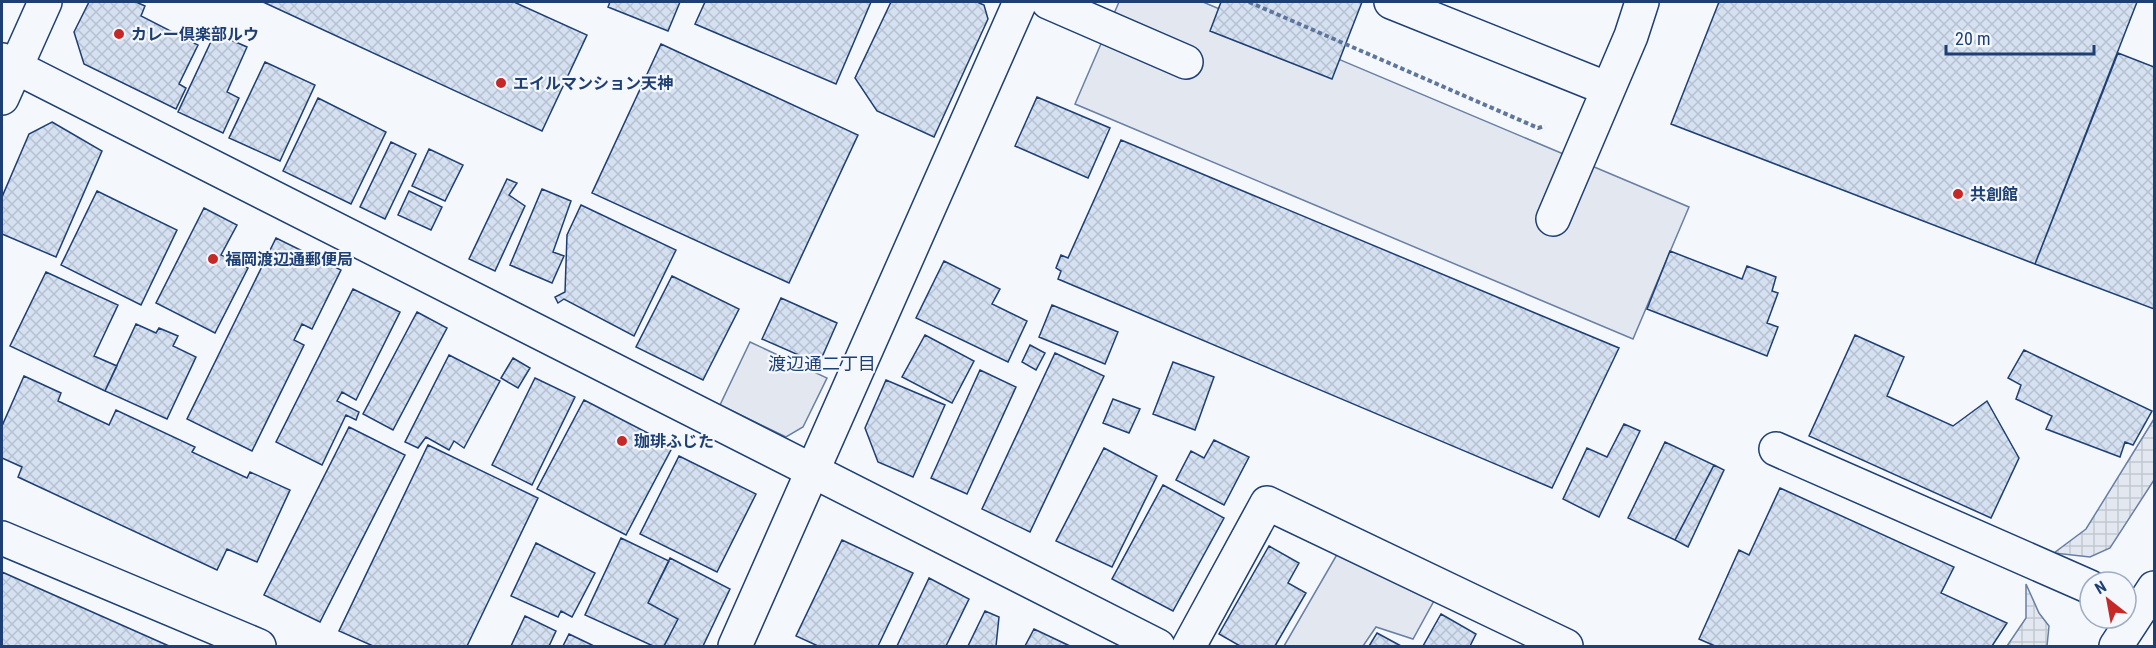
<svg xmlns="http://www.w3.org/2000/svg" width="2156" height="648" font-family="'Roboto Condensed','Noto Sans JP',sans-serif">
  <defs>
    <pattern id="plaza-grid" width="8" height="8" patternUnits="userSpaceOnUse" patternTransform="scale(1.5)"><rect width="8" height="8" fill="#e3e8f0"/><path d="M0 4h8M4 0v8" fill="none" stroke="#c2c8d1"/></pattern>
    <pattern id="building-cross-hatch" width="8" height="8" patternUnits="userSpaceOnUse" patternTransform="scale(1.5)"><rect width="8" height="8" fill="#d5e0f0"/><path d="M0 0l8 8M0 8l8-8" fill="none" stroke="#b6c1d1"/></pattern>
  </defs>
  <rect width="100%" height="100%" fill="#f4f7fb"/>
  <path fill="#e3e8f0" stroke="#687fa3" stroke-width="1.5" d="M1119,2H1203L1689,207L1633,339L1075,104Z
    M750,342L827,378L803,427L786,437L720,405Z
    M1339,551L1435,599L1413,639L1376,627L1363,646H1284Z"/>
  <path fill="url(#plaza-grid)" stroke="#687fa3" stroke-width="1.5" d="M2154,419V480L2110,548L2090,557L2054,553L2086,529Z
    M2026,584L2039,613L2049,626L2047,646H2007L2026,618Z"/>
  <path fill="url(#building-cross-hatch)" stroke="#1d3f73" stroke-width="1.5" d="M89,2H136L145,6L141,16L198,45L179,84L186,88L176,109L84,64L74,32Z
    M263,2H514L587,35L542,131Z
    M610,2H680L668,31L608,7Z
    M705,2H871L836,84L695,24Z
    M891,2H977L984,5L988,19L934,137L877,111L855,78Z
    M1221,2H1362L1332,79L1210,31Z
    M1719,2H2137L2035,264L1671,124Z
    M215,33L247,47L227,92L239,98L223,133L178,112Z
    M661,44L858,135L789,283L592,193Z
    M2118,53L2154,67V309L2035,264Z
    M265,62L315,85L280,161L229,138Z
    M1037,97L1110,128L1088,178L1015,146Z
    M318,98L386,132L351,204L283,171Z
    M52,122L102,151L56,257L2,234V197L29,134Z
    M1121,140L1619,348L1552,488L1058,279L1061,271L1056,268L1061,255L1068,258Z
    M391,142L416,154L385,219L360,207Z
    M429,149L463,165L445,201L412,186Z
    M507,179L517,183L509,195L525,206L495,271L469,259Z
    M542,189L571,201L553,252L564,256L552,283L510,265Z
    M97,191L177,230L141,305L61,265Z
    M409,191L442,207L431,230L398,215Z
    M581,205L676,250L634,336L564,299L558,303L555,297L565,292L567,235Z
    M204,208L237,225L221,255L248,268L215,333L156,303Z
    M276,238L341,270L312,329L302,324L294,340L304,345L252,451L187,419Z
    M1670,251L1742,279L1747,266L1776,277L1772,291L1778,293L1767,323L1778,327L1767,356L1647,309Z
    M944,261L1000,289L992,304L1027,321L1008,362L916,318Z
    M46,272L118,305L94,356L117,366L105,391L10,346Z
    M672,276L739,309L703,380L636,347Z
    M353,289L400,312L356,400L342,392L337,401L359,412L356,420L346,415L322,465L276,442Z
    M781,298L837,323L819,364L762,339Z
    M1052,305L1118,332L1105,364L1039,337Z
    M417,312L447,328L393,430L363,414Z
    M136,324L156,333L159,328L178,336L173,346L196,357L167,419L105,391Z
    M925,335L974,361L952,403L902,377Z
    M1855,335L1904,357L1887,396L1953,426L1987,401L2019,458L1991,518L1809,436Z
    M1030,345L1045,353L1036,370L1022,362Z
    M2024,350L2152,411L2133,445L2125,442L2120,457L2046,429L2052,416L2016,399L2021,385L2008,378Z
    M1055,353L1104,376L1030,532L982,509Z
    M449,355L500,381L464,448L454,441L449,450L426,437L418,448L405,442Z
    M513,358L530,368L518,388L501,378Z
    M1173,362L1214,377L1195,430L1153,414Z
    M980,370L1016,387L967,494L931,478Z
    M24,376L61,393L58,401L109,425L116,410L195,447L192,452L247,478L250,472L290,490L257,562L227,549L217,570L18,477L22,467L2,458V426Z
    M535,378L575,397L532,485L492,465Z
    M886,380L945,405L913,477L878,462L865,428Z
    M1113,399L1140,409L1129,433L1103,423Z
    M584,400L673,446L626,535L537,489Z
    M1624,424L1640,431L1599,517L1563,499L1587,448L1607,457Z
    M349,427L405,455L320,622L264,595Z
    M1214,440L1249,457L1224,505L1176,480L1191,451L1204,458Z
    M1665,442L1714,465L1675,540L1628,518Z
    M428,445L538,498L467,646H373L339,631Z
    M1104,448L1157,476L1112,567L1056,541Z
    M679,456L756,494L717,572L640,534Z
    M1714,465L1724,470L1688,547L1675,540Z
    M1163,485L1224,518L1173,611L1112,579Z
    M1780,488L1954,567L1941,593L2007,623L1992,646H1715L1699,639L1739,550L1749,555Z
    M621,538L669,561L648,603L678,619L664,646H653L585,615Z
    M842,540L913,573L878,646H818L796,636Z
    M536,543L595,573L572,617L561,611L558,617L511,596Z
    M1269,546L1299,563L1288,583L1306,593L1275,646H1240L1219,634Z
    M670,558L730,589L703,646H664L678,619L648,603Z
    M2,572L169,646H2Z
    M929,578L969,599L946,646H897Z
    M985,611L999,617L996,646H968Z
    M1441,614L1476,634L1470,646H1423Z
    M525,616L556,631L549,646H511Z
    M1034,629L1070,646H1025Z
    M1377,633L1401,646H1369Z
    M569,634L594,646H563Z"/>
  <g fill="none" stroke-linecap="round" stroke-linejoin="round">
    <defs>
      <path id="minor" d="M1048,2L1186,62
        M1391,2L1608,89
        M2,60L1158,646
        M2,98L45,2
        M1553,219L1631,36L1642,2
        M1776,449L2090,587
        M2,538L259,646
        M735,646L1020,2
        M1189,646L1267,503L1566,646
        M2116,646L2154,588"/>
    </defs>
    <use href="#minor" stroke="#1d3f73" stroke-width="36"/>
    <path stroke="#5e769c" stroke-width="4" stroke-dasharray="4.5 3" stroke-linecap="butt" d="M1249,2L1538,128L1545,126"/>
    <use href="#minor" stroke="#f4f7fb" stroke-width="33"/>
  </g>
  <g fill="#c62828" stroke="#f4f7fb" stroke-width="2">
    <circle cx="119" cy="34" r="6"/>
    <circle cx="501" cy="83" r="6"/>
    <circle cx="1958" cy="194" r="6"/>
    <circle cx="213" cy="259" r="6"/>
    <circle cx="622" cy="441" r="6"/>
  </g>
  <g text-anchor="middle" stroke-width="4.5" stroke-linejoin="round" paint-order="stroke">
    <g font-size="16" font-weight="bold" fill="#1d3f73" stroke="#f4f7fb" text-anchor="start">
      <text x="131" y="40">カレー倶楽部ルウ</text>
      <text x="513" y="89">エイルマンション天神</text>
      <text x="1970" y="200">共創館</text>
      <text x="225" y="265">福岡渡辺通郵便局</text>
      <text x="634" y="447">珈琲ふじた</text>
    </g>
    <g font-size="18" fill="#1d3f73" stroke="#f4f7fb">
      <text x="822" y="370">渡辺通二丁目</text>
    </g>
  </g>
  <rect width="2156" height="648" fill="none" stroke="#1d3f73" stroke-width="6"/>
  <g transform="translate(2108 600) rotate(329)"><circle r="28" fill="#f4f7fb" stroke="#9eadc5" stroke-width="1.5"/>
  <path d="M0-4.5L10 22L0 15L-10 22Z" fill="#c62828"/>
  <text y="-9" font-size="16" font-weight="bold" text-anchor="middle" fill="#1d3f73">N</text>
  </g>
  <path d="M1946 45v9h148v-9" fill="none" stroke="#1d3f73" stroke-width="3"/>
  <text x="1955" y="45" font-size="18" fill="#1d3f73" stroke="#f4f7fb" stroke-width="4.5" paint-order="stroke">20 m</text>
</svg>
